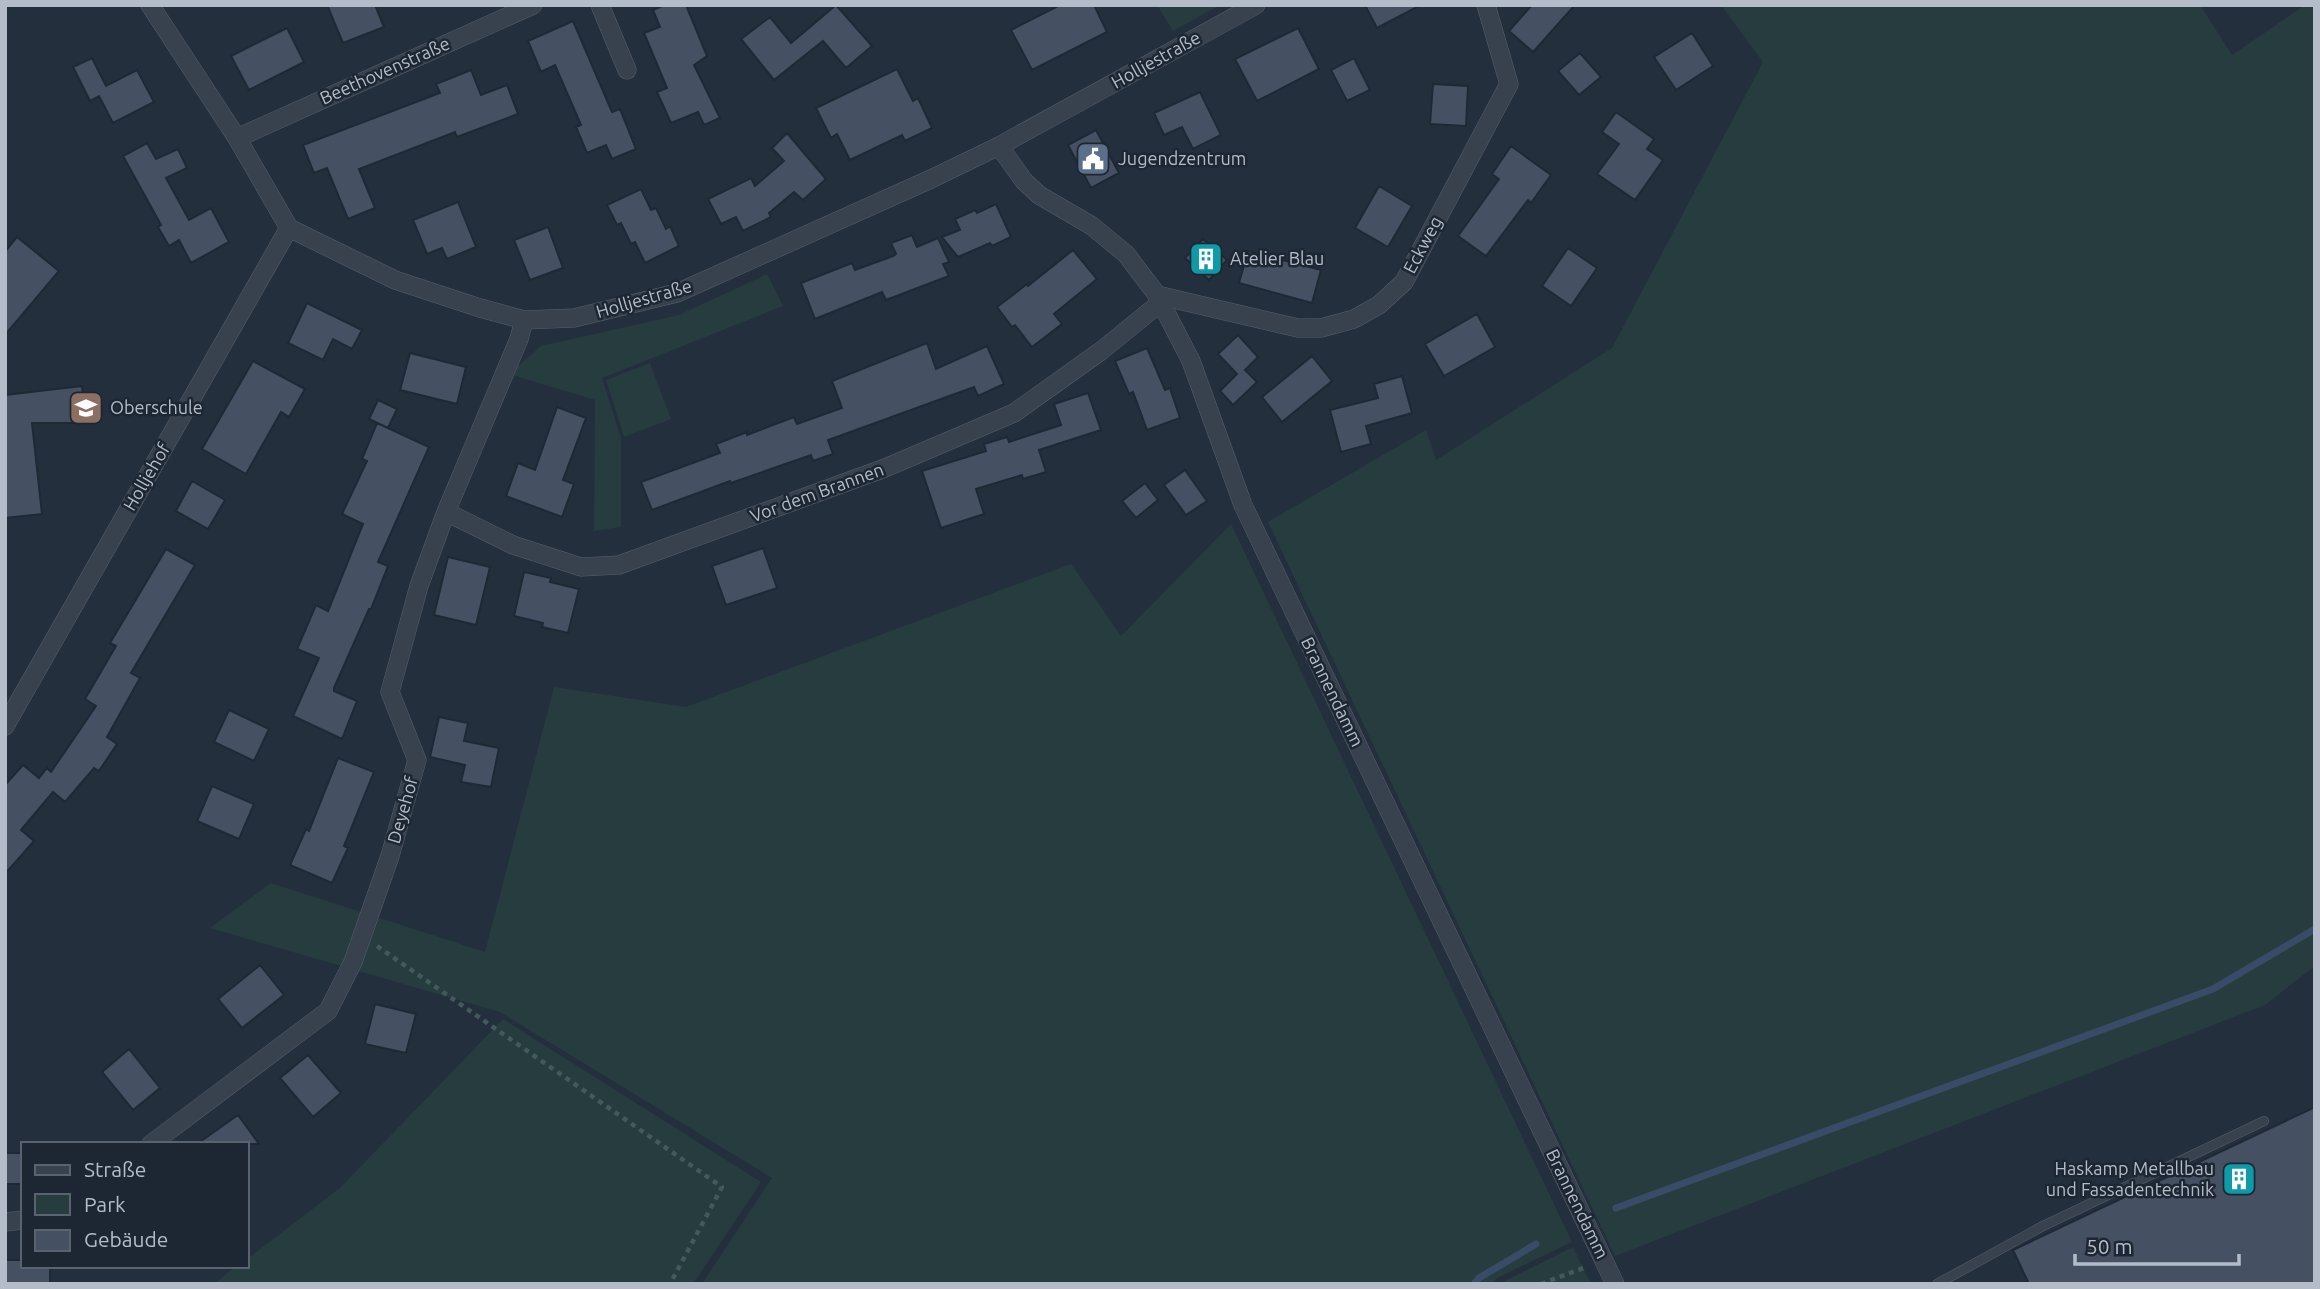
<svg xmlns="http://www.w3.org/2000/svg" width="2320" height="1289" font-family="Ubuntu,sans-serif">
  <rect width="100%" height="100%" fill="#242f3e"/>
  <path fill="#263c3f" d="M1157,5H1220L1173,31Z
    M1721,5H2200L2232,55L2305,5H2315V966L2265,1005L1615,1256L1268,522L1426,430L1436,460L1612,348L1763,62Z
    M767,274L783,306L602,378L621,438V527L594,531L595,400L509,374L541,346L679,315Z
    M650,363L671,419L624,437L606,380Z
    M1231,524L1572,1242L1497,1278L1492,1284H702L772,1178L500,1012L210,928L271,883L485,952L554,687L686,707L1071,564L1121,636Z
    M503,1019L761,1182L693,1284H214L236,1266H247V1259L341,1187Z
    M1573,1247L1590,1282L1586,1284H1499Z"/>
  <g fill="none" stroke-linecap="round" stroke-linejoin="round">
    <path stroke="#394c67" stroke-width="7" d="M1616,1208L2213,989L2315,929
      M1474,1284L1479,1278L1536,1244"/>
  </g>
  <path fill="#455162" stroke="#1f2835" stroke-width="2" d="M327,5H375L384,27L343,43Z
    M664,5H686L707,56L694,65L720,118L704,125L698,112L671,123L657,92L667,88L644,33L660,27L653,10Z
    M836,5L872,46L846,68L823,41L774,80L741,39L770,17L791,43Z
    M1060,5H1094L1107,32L1032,70L1011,30Z
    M1365,5H1421L1377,28Z
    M1532,5H1575L1533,52L1509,31Z
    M573,21L612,112L620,109L636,149L612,159L606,145L587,153L576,127L581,125L555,65L541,72L528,41Z
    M287,28L304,62L249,90L231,56Z
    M1298,28L1319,69L1257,101L1235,59Z
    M1692,33L1713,66L1676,90L1654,57Z
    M1580,53L1601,77L1579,95L1558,71Z
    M92,58L106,86L137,70L154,102L113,123L99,96L90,101L73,67Z
    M1354,58L1370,90L1347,101L1331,70Z
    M897,69L913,101L918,98L932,128L905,141L902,135L850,160L837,134L831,138L816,108Z
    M471,70L481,95L507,85L518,114L457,137L455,132L359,169L375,208L348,219L327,168L314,173L303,145L440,93L436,84Z
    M1433,84L1468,86L1466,126L1430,124Z
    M1200,92L1221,135L1193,149L1182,127L1164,135L1154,113Z
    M1616,112L1654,139L1647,149L1663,160L1635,200L1597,174L1619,144L1602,132Z
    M1096,130L1119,173L1091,188L1068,145Z
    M787,133L826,179L803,200L794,192L769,213L771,217L743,231L736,217L721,224L708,199L751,178L755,186L784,161L772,148Z
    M147,143L156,159L178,149L187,168L166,178L189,220L211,208L229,242L191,263L179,240L169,246L158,227L161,225L123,156Z
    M1511,146L1551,175L1531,203L1528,200L1486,256L1458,236L1499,179L1492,174Z
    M1379,186L1412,206L1388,247L1355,228Z
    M641,189L651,210L656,208L666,229L670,226L679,246L645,263L635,242L631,244L621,223L617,225L607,205Z
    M458,202L476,247L447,259L442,248L427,254L413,220Z
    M996,204L1011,237L992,246L990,243L958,257L942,237L960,230L955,219L975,210L977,213Z
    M548,227L563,268L530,280L514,240Z
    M912,235L917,247L938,238L949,262L943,264L949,276L886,300L882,292L815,319L801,283L852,263L855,270L893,256L896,254L891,243Z
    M17,237L59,271L5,335V252Z
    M1203,239L1227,260L1209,280L1185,258Z
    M1568,248L1597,268L1571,306L1542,286Z
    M1073,250L1097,279L1054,314L1062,324L1032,347L1015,325L1012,327L997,307L1027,284L1028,286Z
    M1248,251L1321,270L1312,303L1239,283Z
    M307,303L362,330L352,349L333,339L323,360L288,343Z
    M1477,314L1495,347L1444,376L1425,344Z
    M1238,335L1258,357L1245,370L1257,382L1233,405L1220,391L1237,374L1218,354Z
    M927,343L936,369L987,346L1004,384L978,396L974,387L828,440L833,454L813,461L811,455L731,483L730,481L652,510L641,482L720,453L716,444L747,432V435L794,417L797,424L842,408L832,381Z
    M1147,348L1165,390L1170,388L1180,418L1147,430L1133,392L1129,394L1115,361Z
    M410,353L466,367L457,404L400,390Z
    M1312,356L1332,381L1282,422L1262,397Z
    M253,361L305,389L289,417L281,412L246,474L202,449Z
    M1402,376L1412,413L1366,426L1371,444L1341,452L1330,410L1378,398L1374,384Z
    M82,386L86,423H32L42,514L5,518V395Z
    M1088,393L1101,430L1039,450L1046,472L1023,479L1022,475L976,489L984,514L941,528L922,471L986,451L984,444L1007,437L1009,442L1061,425L1054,404Z
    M378,400L397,409L388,428L369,419Z
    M557,407L586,418L563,480L574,484L562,517L506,496L518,463L535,470Z
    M377,423L429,447L378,562L388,566L371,609H369L334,688V691L357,701L342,739L293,716L319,658L297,649L316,605L328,611L363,524L342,514L367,461L362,459Z
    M1185,470L1207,501L1186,515L1164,485Z
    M192,481L225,500L208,529L176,511Z
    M1145,483L1158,500L1136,518L1122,501Z
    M763,548L777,588L726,605L712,566Z
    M166,549L195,565L131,673L140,678L107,737L117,744L99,771L94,768L65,802L53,792L21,830L34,841L5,874V785L23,765L39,778L47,768L51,772L96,706L85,699L116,646L110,643Z
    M448,557L490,567L476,625L434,615Z
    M524,572L551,578L550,582L579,589L568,633L542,627L543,623L514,616Z
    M229,710L269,729L254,761L214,742Z
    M439,717L468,723L464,741L499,748L491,787L461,782L465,765L430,757Z
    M338,758L374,772L344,846L348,848L332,883L290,865L306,829L309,831Z
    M212,786L254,804L239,839L197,821Z
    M260,965L284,995L242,1028L218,999Z
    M375,1004L416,1014L406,1053L365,1044Z
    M129,1049L160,1088L133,1110L102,1072Z
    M308,1055L341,1093L313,1117L280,1078Z
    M2315,1107V1284H2029L2013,1250Z
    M238,1115L259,1144H197Z
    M5,1153H23L22,1184H5Z
    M5,1260H23V1266H50V1284H5Z"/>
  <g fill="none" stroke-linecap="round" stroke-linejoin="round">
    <defs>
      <path id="service" d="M1937,1284L2043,1226L2264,1121"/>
      <path id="minor" d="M150,5L237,138L289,228L395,280L480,308L524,320L574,318L677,293L931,179L999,146L1256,5
        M600,5L627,70
        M237,138L533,5
        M999,146L1024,181L1039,195L1092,226L1126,254L1157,295L1191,361L1243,505L1615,1284
        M1157,295L1298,328H1321L1354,319L1379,305L1404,282L1509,84L1486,5
        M446,512L513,545L581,567L619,565L885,468L1014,413L1101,351L1160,303
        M5,726L289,228
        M151,1144L328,1011L353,962L390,856L417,760L390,692L404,641L419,586L446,512L519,339L524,320
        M5,1222L23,1220"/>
    </defs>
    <use href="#service" stroke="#565f6c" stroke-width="10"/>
    <use href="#minor" stroke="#565f6c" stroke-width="19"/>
    <path stroke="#44595c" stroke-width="4.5" stroke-dasharray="5 5" stroke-linecap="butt" d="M377,946L722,1187L670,1284
      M1541,1284L1586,1267"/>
    <use href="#service" stroke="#38414e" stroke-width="9"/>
    <use href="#minor" stroke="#38414e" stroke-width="18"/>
  </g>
  <defs>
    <symbol id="civic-square" viewBox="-11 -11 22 22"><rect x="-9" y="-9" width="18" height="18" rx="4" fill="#5c6f8a" stroke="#1d2633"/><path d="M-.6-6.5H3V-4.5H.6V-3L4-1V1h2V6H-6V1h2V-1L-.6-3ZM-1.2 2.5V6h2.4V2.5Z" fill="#fff"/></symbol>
    <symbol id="building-square" viewBox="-11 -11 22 22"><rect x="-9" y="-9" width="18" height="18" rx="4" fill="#0f9aa8" stroke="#1d2633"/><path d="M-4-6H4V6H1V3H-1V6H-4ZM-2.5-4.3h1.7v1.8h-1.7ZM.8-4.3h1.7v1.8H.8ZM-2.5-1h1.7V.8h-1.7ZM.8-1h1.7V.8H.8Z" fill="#fff"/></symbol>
    <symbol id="school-square" viewBox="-11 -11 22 22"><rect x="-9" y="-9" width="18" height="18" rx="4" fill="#8d6e63" stroke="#1d2633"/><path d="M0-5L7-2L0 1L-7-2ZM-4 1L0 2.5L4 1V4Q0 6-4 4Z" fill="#fff"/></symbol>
  </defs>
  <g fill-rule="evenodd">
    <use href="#civic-square" x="1074" y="140" width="38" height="38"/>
    <use href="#building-square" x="1187" y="240" width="38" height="38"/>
    <use href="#school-square" x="67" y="389" width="38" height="38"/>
    <use href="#building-square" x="2220" y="1160" width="38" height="38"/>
  </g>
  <g text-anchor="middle" stroke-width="5" stroke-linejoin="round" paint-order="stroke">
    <g font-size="18" fill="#b4bcc9" stroke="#1d2633">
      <text transform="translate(1156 60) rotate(-29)" y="6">Holljestraße</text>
      <text transform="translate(385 71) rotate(-24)" y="6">Beethovenstraße</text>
      <text transform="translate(1423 245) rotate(-62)" y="6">Eckweg</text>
      <text transform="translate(644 299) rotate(-16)" y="6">Holljestraße</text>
      <text transform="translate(147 477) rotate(-60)" y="6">Holljehof</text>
      <text transform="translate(817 493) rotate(-20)" y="6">Vor dem Brannen</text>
      <text transform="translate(1332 692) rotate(64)" y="6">Brannendamm</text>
      <text transform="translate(403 810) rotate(-74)" y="6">Deyehof</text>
      <text transform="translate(1577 1204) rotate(64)" y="6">Brannendamm</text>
    </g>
    <g font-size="18" fill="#b4bcc9" stroke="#1d2633" text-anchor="start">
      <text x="1118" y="165">Jugendzentrum</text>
      <text x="1230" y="265">Atelier Blau</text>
      <text x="110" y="414">Oberschule</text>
      <text x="2214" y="1175" text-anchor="end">Haskamp Metallbau<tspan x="2214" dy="21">und Fassadentechnik</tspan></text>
    </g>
  </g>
  <rect width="2320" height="1289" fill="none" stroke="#b4bcc9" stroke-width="14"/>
  <rect x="21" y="1142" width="228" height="126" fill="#1d2633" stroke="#59626f" stroke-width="2"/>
  <rect x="35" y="1165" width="35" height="10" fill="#38414e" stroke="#59626f" stroke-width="2"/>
  <text x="84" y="1177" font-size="21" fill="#b4bcc9">Straße</text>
  <rect x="35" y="1194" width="35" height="21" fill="#263c3f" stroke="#59626f" stroke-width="2"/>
  <text x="84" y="1212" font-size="21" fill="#b4bcc9">Park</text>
  <rect x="35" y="1230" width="35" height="21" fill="#455162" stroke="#59626f" stroke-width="2"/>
  <text x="84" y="1247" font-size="21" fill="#b4bcc9">Gebäude</text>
  <path d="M2075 1254v10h164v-10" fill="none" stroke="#b4bcc9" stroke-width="3.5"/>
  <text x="2086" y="1254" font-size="21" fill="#b4bcc9" stroke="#1d2633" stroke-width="5" paint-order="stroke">50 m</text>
</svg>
